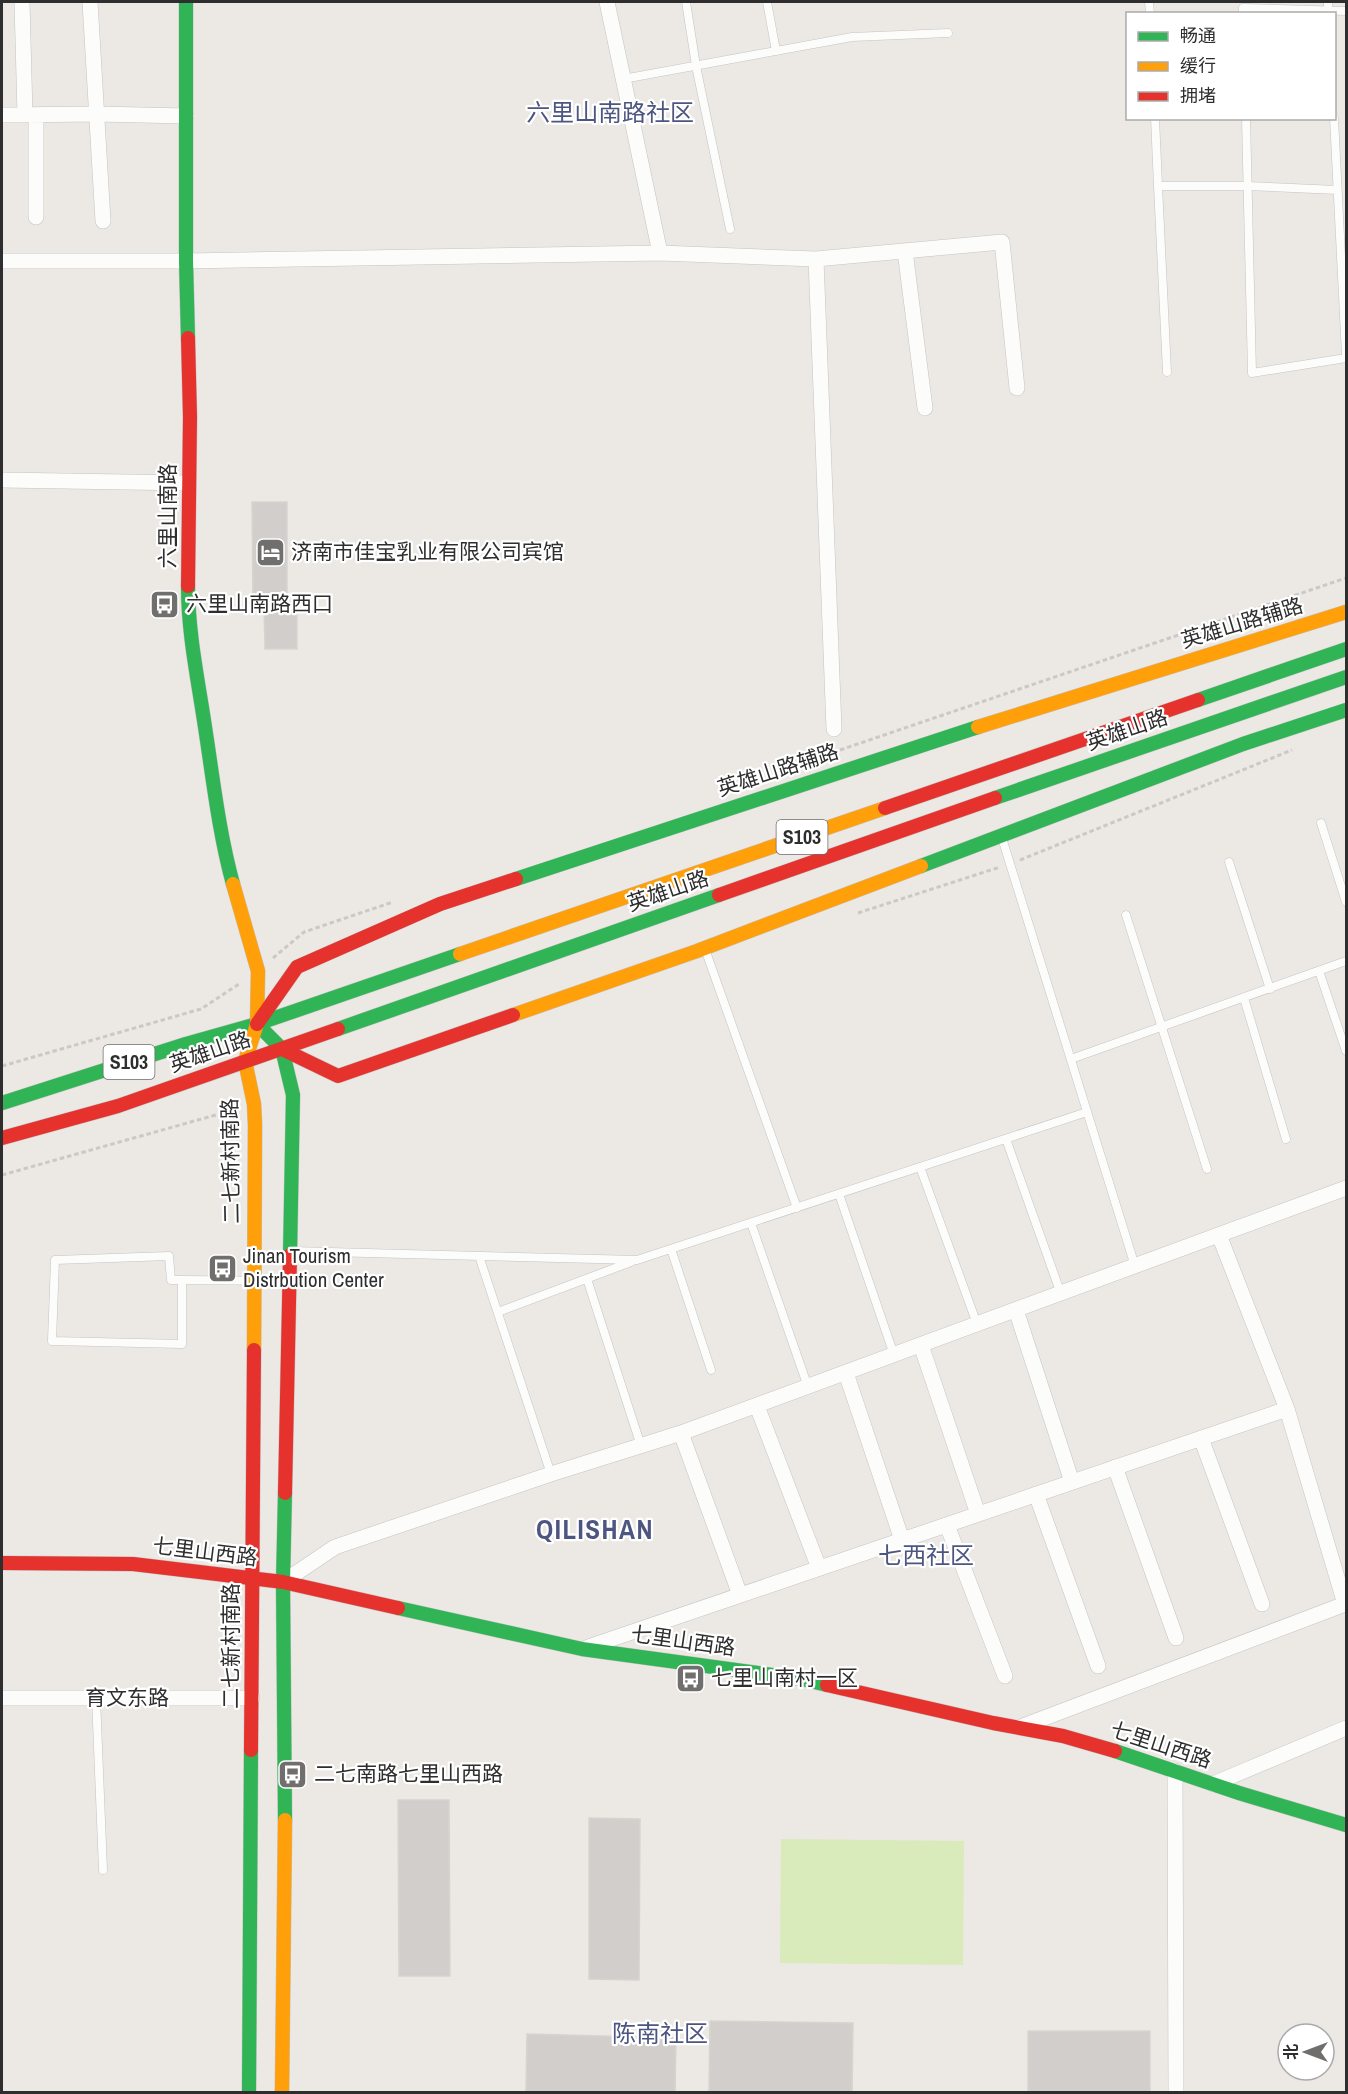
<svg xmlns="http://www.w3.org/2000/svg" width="1348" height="2094" font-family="'Archivo Narrow','Noto Sans SC',sans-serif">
  <rect width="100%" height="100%" fill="#ece8e4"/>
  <path fill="#d9eabb" d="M781,1839L964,1841L963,1965L780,1963Z"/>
  <path fill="#d1cecb" stroke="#d7d4d0" stroke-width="1.5" d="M252,502H287V604H297V649H265L264,603H253Z
    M398,1800H449L450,1976H399Z
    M589,1818L640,1819L639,1980L589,1979Z
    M710,2021L853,2023L852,2092H709Z
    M1028,2031H1150V2092H1028Z
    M527,2034L676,2038L675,2092H526Z"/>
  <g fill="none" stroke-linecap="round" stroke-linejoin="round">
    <defs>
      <path id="lane" d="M686,2L696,66L730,229
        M767,2L776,51
        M1149,2L1150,14
        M1328,2V14
        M1243,14V8L1346,11
        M623,79L852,37L948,33
        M1155,118L1158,186H1247L1337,190
        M1246,118L1252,373L1346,358
        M1334,118L1346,355
        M1158,186L1167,372
        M1321,823L1346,902
        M1002,838L1135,1266
        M1229,862L1270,989
        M1126,915L1207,1169
        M705,949L797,1208
        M1319,971L1346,1051
        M1244,998L1286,1139
        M1071,1059L1346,961
        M1006,1139L1061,1294
        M920,1167L977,1324
        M839,1194L894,1355
        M751,1223L808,1387
        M671,1249L711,1370
        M291,1251L637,1260L1087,1112
        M479,1256L551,1474
        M587,1279L641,1446
        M182,1280V1344L52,1341L55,1260L169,1256L171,1280H182L287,1281
        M498,1312L631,1262
        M96,1698L103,1870"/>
      <path id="street" d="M22,2L25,115
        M90,2L103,221
        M607,2L660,253
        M2,115L97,114L186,116
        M36,115V217
        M905,251L925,408
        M816,259L1002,242L1017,388
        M2,261H186L660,253L816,259L834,729
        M2,480L188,483
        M1016,1310L1072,1482
        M921,1345L978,1514
        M846,1373L902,1540
        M757,1406L819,1568
        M681,1433L740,1595
        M1201,1438L1262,1604
        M1115,1467L1176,1638
        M1036,1494L1098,1666
        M947,1525L1005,1676
        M283,1582L335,1547L551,1474L681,1433L1346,1188
        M588,1647L1287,1409L1219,1235
        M2,1698H252
        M1023,1726L1345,1604L1287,1409
        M1175,1771L1176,2092
        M1213,1784L1346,1728"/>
      <path id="fast" d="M186,2V261L188,338
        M188,586C188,633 198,680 205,727C213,779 219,833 233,884
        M1198,700L1346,649
        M995,798L1346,677
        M921,866L1243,744L1346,710
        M516,879L978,727
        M257,1024L282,1049L293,1095L290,1255
        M338,1029L719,895
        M2,1103L186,1044L257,1024L460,954
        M398,1608L582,1649L802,1679L827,1685
        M1115,1751L1239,1793L1346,1825
        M285,1820L283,1582L285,1493
        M249,2092L251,1750"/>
      <path id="slow" d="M978,727L1346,612
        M233,884L258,971L257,1024L245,1061L254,1104L255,1125L254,1350
        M460,954L885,808
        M513,1015L697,951L921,866
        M282,2092L285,1820"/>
      <path id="jam" d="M188,338L190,417L188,586
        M885,808L1198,700
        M719,895L995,798
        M257,1024L297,967L440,904L516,879
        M282,1049L338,1076L513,1015
        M2,1138L118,1106L338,1029
        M285,1493L290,1255
        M2,1563L133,1564L283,1582L398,1608
        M827,1685L993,1723L1063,1736L1115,1751
        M251,1750L254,1350"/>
    </defs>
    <use href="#lane" stroke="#c5c4c5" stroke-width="9"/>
    <use href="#street" stroke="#c5c4c5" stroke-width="16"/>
    <use href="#fast" stroke="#c5c4c5" stroke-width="15"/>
    <use href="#slow" stroke="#c5c4c5" stroke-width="15"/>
    <use href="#jam" stroke="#c5c4c5" stroke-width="15"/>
    <path stroke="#c9c9c8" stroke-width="3" stroke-dasharray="4.5 3" stroke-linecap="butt" d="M840,750L1346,578
      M1020,860L1292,750
      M858,913L1000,867
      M273,958L304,932L393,902
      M2,1066L201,1009L239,984
      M2,1175L237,1109"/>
    <use href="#lane" stroke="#fcfcfb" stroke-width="8"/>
    <use href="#street" stroke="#fcfcfb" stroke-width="15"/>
    <use href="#fast" stroke="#30b455" stroke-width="14"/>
    <use href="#slow" stroke="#ff9f0a" stroke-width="14"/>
    <use href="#jam" stroke="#e5322d" stroke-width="14"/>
  </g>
  <defs>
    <symbol id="hotel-square" viewBox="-11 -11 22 22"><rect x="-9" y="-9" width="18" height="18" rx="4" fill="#706f6e" stroke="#fff"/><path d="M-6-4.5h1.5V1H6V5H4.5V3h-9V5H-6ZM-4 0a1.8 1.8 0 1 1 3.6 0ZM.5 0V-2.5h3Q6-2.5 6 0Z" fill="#fff"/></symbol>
    <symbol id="bus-square" viewBox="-11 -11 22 22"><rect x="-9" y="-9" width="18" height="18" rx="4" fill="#706f6e" stroke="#fff"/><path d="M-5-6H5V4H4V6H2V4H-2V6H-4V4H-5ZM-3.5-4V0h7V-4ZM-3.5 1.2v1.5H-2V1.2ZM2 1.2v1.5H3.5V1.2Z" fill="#fff"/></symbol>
  </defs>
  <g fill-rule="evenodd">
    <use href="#hotel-square" x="254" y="536" width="33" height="33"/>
    <use href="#bus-square" x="148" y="588" width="33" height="33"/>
    <use href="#bus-square" x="206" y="1252" width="33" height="33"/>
    <use href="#bus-square" x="674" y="1662" width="33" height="33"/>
    <use href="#bus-square" x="276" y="1758" width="33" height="33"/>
  </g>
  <g text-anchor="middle" stroke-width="4.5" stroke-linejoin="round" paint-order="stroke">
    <g fill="#fff" stroke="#6d6d6d" stroke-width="1.5">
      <rect x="776.5" y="820" width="51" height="34" rx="4.5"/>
      <rect x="103.5" y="1045" width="51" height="34" rx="4.5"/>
    </g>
    <g font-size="20" font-weight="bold" fill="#2e2e2e">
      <text x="802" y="844">S103</text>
      <text x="129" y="1069">S103</text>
    </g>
    <g font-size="21" fill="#2e2e2e" stroke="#fff">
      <text transform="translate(168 516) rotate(-90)" y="7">六里山南路</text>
      <text transform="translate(1242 623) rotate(-17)" y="7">英雄山路辅路</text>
      <text transform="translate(1127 730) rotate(-19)" y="7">英雄山路</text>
      <text transform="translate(778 770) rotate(-18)" y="7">英雄山路辅路</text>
      <text transform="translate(668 891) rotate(-19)" y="7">英雄山路</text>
      <text transform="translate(210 1052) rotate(-19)" y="7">英雄山路</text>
      <text transform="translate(231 1161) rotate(-91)" y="7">二七新村南路</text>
      <text transform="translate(205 1552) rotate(7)" y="7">七里山西路</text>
      <text transform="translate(683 1641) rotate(8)" y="7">七里山西路</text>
      <text transform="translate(231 1646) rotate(-90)" y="7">二七新村南路</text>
      <text x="127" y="1705">育文东路</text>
      <text transform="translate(1161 1745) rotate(18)" y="7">七里山西路</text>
    </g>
    <g font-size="21" fill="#2e2e2e" stroke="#fff" text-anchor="start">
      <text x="291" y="559">济南市佳宝乳业有限公司宾馆</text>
      <text x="186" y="611">六里山南路西口</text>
      <text x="243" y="1263">Jinan Tourism<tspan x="243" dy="24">Distrbution Center</tspan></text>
      <text x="711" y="1685">七里山南村一区</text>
      <text x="314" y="1781">二七南路七里山西路</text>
    </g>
    <g font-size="24" fill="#4d5680" stroke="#fff">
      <text x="610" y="121">六里山南路社区</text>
      <text x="926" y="1564">七西社区</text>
      <text x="660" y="2042">陈南社区</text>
    </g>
    <g font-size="27" font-weight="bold" letter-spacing="1.5" fill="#4d5680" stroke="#fff">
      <text x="595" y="1539">QILISHAN</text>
    </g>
  </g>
  <rect width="1348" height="2094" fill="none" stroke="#2e2e2e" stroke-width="6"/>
  <rect x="1126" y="12" width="210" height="108" fill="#ffffff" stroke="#ababab" stroke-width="1.5"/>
  <rect x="1138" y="32" width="30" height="9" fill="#30b455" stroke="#ababab" stroke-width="1.5"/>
  <text x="1180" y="42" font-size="18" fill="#2e2e2e">畅通</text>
  <rect x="1138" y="62" width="30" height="9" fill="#ff9f0a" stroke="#ababab" stroke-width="1.5"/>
  <text x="1180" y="72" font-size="18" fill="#2e2e2e">缓行</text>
  <rect x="1138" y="92" width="30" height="9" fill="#e5322d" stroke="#ababab" stroke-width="1.5"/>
  <text x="1180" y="102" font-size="18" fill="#2e2e2e">拥堵</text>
  <g transform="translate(1306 2052) rotate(270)"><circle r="28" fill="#ffffff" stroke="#ababab" stroke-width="1.5"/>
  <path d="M0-4.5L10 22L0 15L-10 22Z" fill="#706f6e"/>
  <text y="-9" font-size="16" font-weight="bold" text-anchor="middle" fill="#2e2e2e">北</text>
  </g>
</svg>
